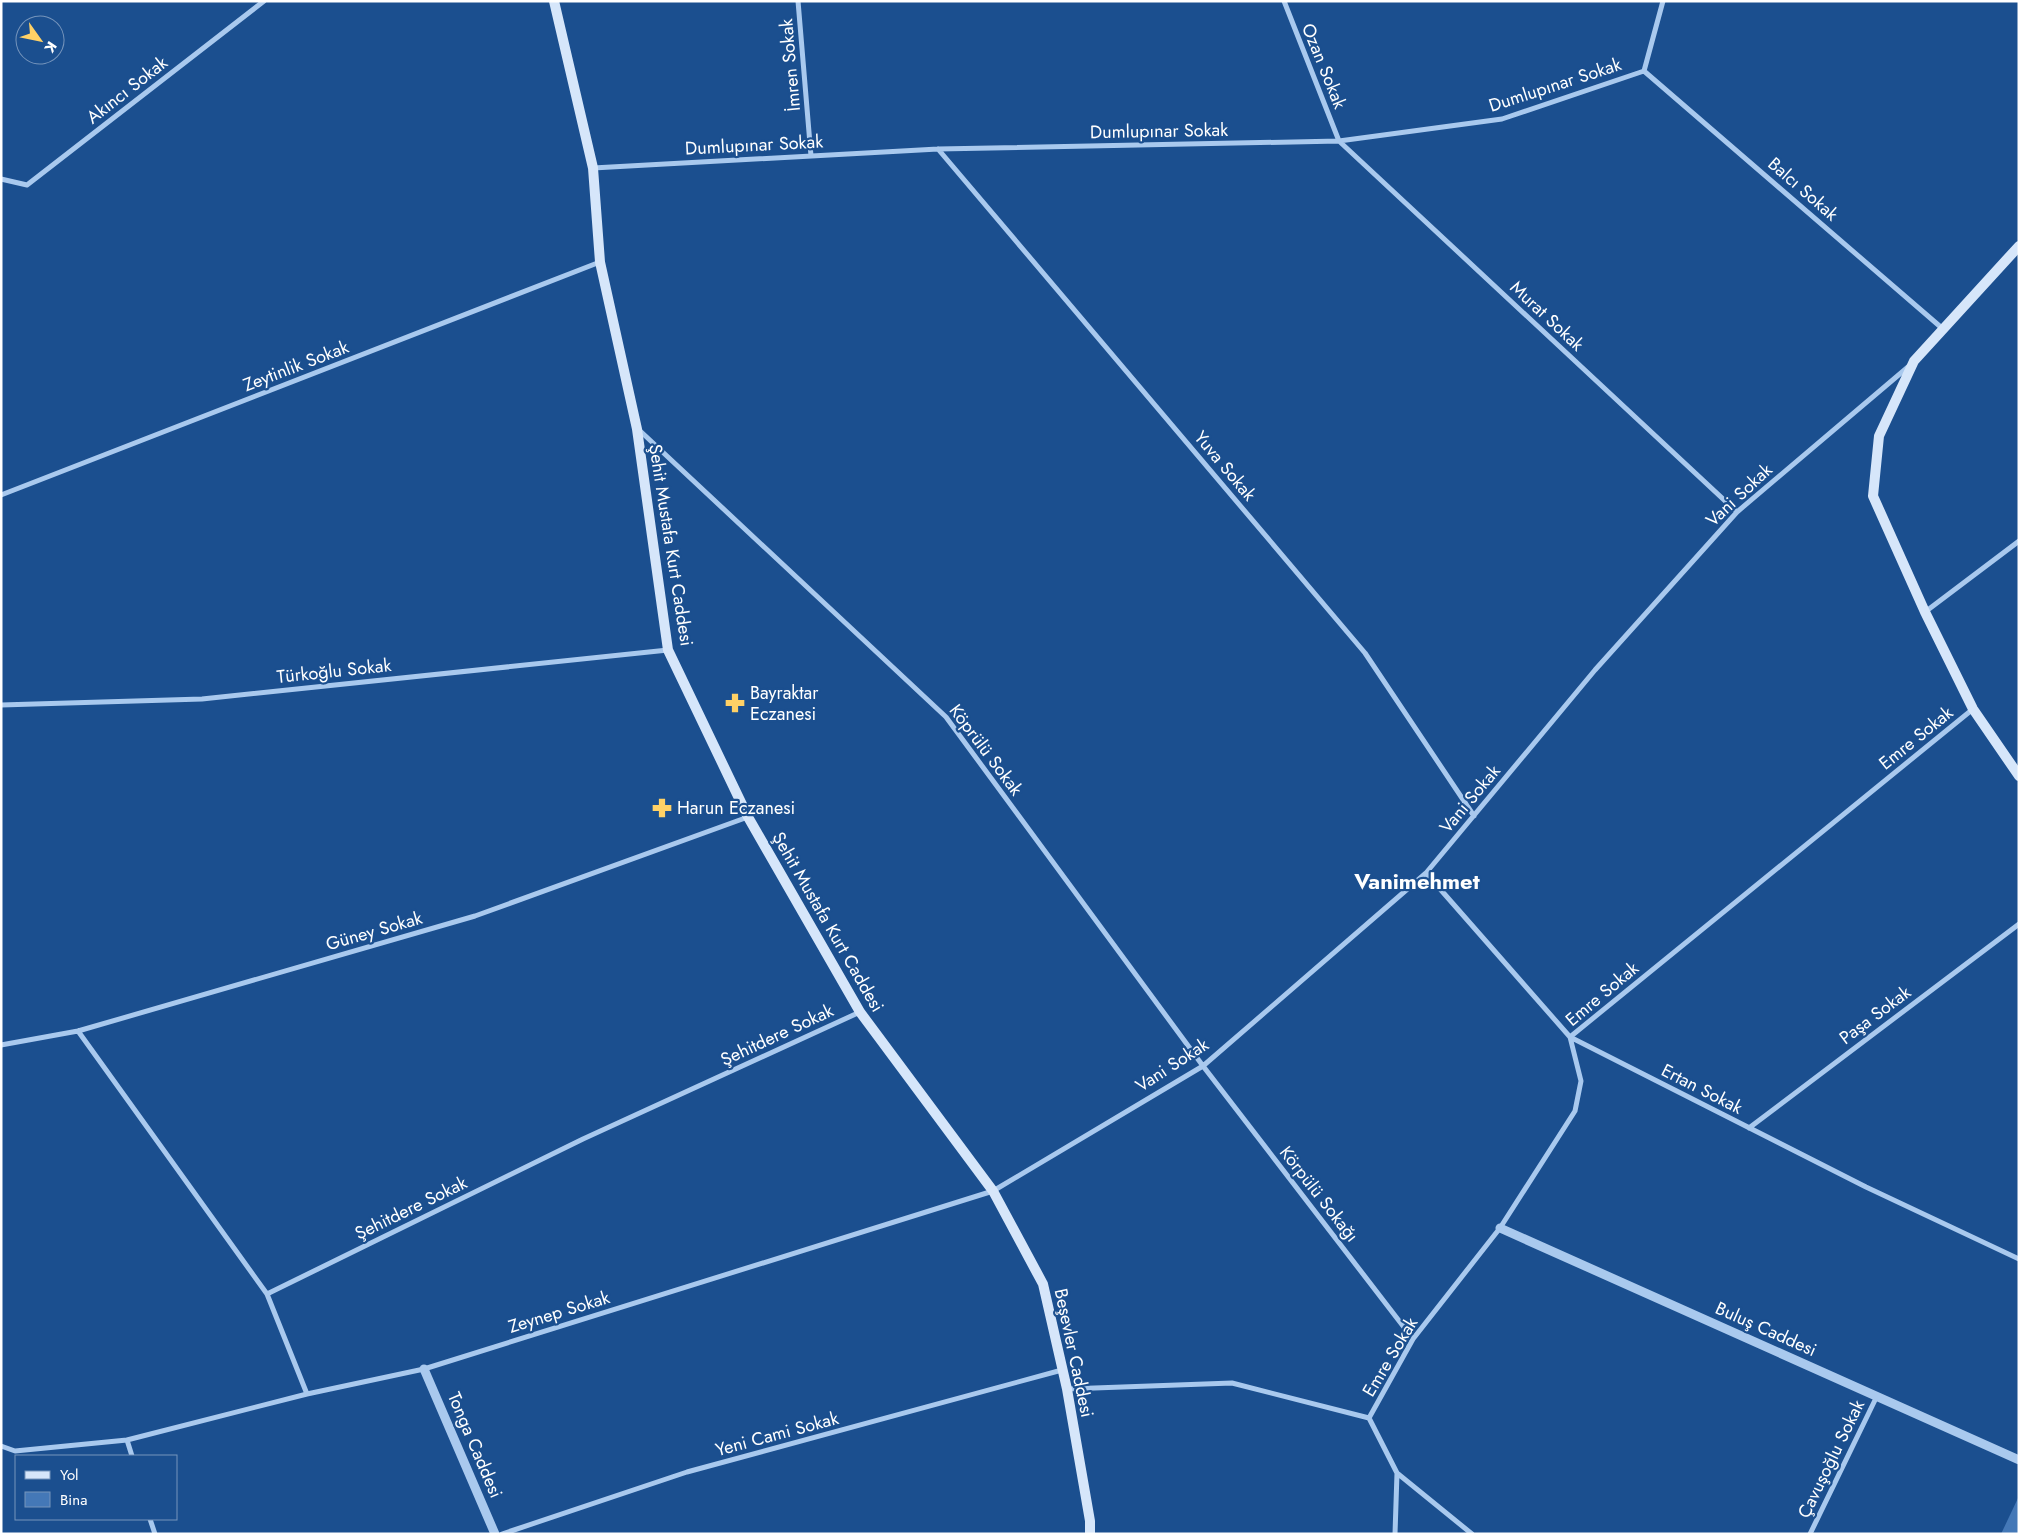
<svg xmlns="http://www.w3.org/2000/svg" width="2020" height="1535" font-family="Jost,sans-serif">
  <rect width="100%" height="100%" fill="#1b4f8f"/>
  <path fill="#4478b7" d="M2019,1496V1534H2001Z"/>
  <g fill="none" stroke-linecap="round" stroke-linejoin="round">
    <path stroke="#a9c9ee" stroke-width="5" d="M798,1L811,156
      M1284,1L1339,141L1737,512
      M1644,71L1943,329
      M938,149L1365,653L1474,816
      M593,168L938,149L1339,141L1502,119L1644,71L1663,1
      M1,179L27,185L264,1
      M638,429L946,717L1203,1066L1413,1339
      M1,495L600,262
      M1925,612L2019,541
      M1,705L202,699L668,650
      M1426,873L1570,1037L1866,1187L2019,1259
      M78,1031L267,1294L583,1139L860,1012
      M1,1045L78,1031L475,916L748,817
      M1749,1128L2019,924
      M267,1294L307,1394
      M1067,1389L1232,1383L1369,1418L1397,1473L1472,1534
      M1369,1418L1413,1339L1500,1228L1575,1111L1581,1081L1570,1037L1973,709
      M127,1440L307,1394L424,1369L993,1191L1203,1066L1426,873L1595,670L1737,512L1908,367
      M1,1446L15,1451L127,1440L132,1456
      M150,1519L155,1534
      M502,1534L687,1472L1062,1370
      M1395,1534L1397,1473
      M1810,1534L1877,1396"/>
    <path stroke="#a9c9ee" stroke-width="9" d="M1500,1228L2019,1460
      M424,1369L495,1534"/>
    <path stroke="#d6e6fa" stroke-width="10" d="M554,1L593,168L600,262L637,429L668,650L748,817L860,1012L993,1191L1043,1284L1067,1389L1090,1521V1534
      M2019,246L1914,361L1879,436L1873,496L1925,612L1973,709L2019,776"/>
  </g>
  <defs>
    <symbol id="pharmacy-bare" viewBox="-9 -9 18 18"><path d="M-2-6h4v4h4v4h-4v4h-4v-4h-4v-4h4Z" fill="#ffd166" stroke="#1b4f8f" stroke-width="2.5" paint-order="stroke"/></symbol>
  </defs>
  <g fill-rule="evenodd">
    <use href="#pharmacy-bare" x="721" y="689" width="28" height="28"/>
    <use href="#pharmacy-bare" x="648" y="794" width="28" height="28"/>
  </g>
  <g text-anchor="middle" stroke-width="4.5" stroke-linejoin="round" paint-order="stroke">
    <g font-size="18" fill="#fff" stroke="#1b4f8f">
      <text transform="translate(790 65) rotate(-95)" y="6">İmren Sokak</text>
      <text transform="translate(1324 66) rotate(68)" y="6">Ozan Sokak</text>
      <text transform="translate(1555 85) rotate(-18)" y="6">Dumlupınar Sokak</text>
      <text transform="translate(127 90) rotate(-38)" y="6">Akıncı Sokak</text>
      <text transform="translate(1159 131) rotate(-1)" y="6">Dumlupınar Sokak</text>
      <text transform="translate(754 145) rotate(-3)" y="6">Dumlupınar Sokak</text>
      <text transform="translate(1803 189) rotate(41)" y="6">Balcı Sokak</text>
      <text transform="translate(1547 316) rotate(43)" y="6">Murat Sokak</text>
      <text transform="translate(296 366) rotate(-21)" y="6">Zeytinlik Sokak</text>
      <text transform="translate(1225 466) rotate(50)" y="6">Yuva Sokak</text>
      <text transform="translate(1739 495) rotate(-43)" y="6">Vani Sokak</text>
      <text transform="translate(671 545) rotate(81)" y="6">Şehit Mustafa Kurt Caddesi</text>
      <text transform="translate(334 671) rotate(-6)" y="6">Türkoğlu Sokak</text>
      <text transform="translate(1916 738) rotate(-39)" y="6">Emre Sokak</text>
      <text transform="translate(986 750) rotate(53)" y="6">Köprülü Sokak</text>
      <text transform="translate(1470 799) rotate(-50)" y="6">Vani Sokak</text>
      <text transform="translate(828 922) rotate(60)" y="6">Şehit Mustafa Kurt Caddesi</text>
      <text transform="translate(374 931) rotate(-16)" y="6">Güney Sokak</text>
      <text transform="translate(1602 994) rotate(-40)" y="6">Emre Sokak</text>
      <text transform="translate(1875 1015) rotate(-37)" y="6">Paşa Sokak</text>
      <text transform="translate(777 1035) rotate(-25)" y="6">Şehitdere Sokak</text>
      <text transform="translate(1172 1065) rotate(-33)" y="6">Vani Sokak</text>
      <text transform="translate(1702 1089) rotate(27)" y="6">Ertan Sokak</text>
      <text transform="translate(1319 1194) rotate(52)" y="6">Körpülü Sokağı</text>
      <text transform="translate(411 1208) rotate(-26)" y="6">Şehitdere Sokak</text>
      <text transform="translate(559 1312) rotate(-17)" y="6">Zeynep Sokak</text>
      <text transform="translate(1766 1329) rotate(24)" y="6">Buluş Caddesi</text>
      <text transform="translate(1074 1353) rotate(78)" y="6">Beşevler Caddesi</text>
      <text transform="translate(1390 1357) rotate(-59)" y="6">Emre Sokak</text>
      <text transform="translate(777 1434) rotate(-15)" y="6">Yeni Cami Sokak</text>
      <text transform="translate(475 1445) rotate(67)" y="6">Tonga Caddesi</text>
      <text transform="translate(1831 1459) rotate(-64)" y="6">Çavuşoğlu Sokak</text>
    </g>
    <g font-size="18" fill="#fff" stroke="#1b4f8f" text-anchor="start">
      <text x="750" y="699">Bayraktar<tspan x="750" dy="21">Eczanesi</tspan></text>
      <text x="677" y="814">Harun Eczanesi</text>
    </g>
    <g font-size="22" font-weight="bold" fill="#fff" stroke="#1b4f8f">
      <text x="1417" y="889">Vanimehmet</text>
    </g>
  </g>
  <rect width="2020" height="1535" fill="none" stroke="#ffffff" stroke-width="5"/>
  <rect x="15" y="1455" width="162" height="65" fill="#1b4f8f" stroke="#7695bc"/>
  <rect x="25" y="1471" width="25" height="8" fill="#d6e6fa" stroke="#7695bc"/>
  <text x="60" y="1480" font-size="15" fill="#ffffff">Yol</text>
  <rect x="25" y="1492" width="25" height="15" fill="#4478b7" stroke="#7695bc"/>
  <text x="60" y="1505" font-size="15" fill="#ffffff">Bina</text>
  <g transform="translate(40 40) rotate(123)"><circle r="24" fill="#1b4f8f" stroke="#7695bc"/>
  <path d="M0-4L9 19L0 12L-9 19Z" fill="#ffd166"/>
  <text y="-8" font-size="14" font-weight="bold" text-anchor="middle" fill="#ffffff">K</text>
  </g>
</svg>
